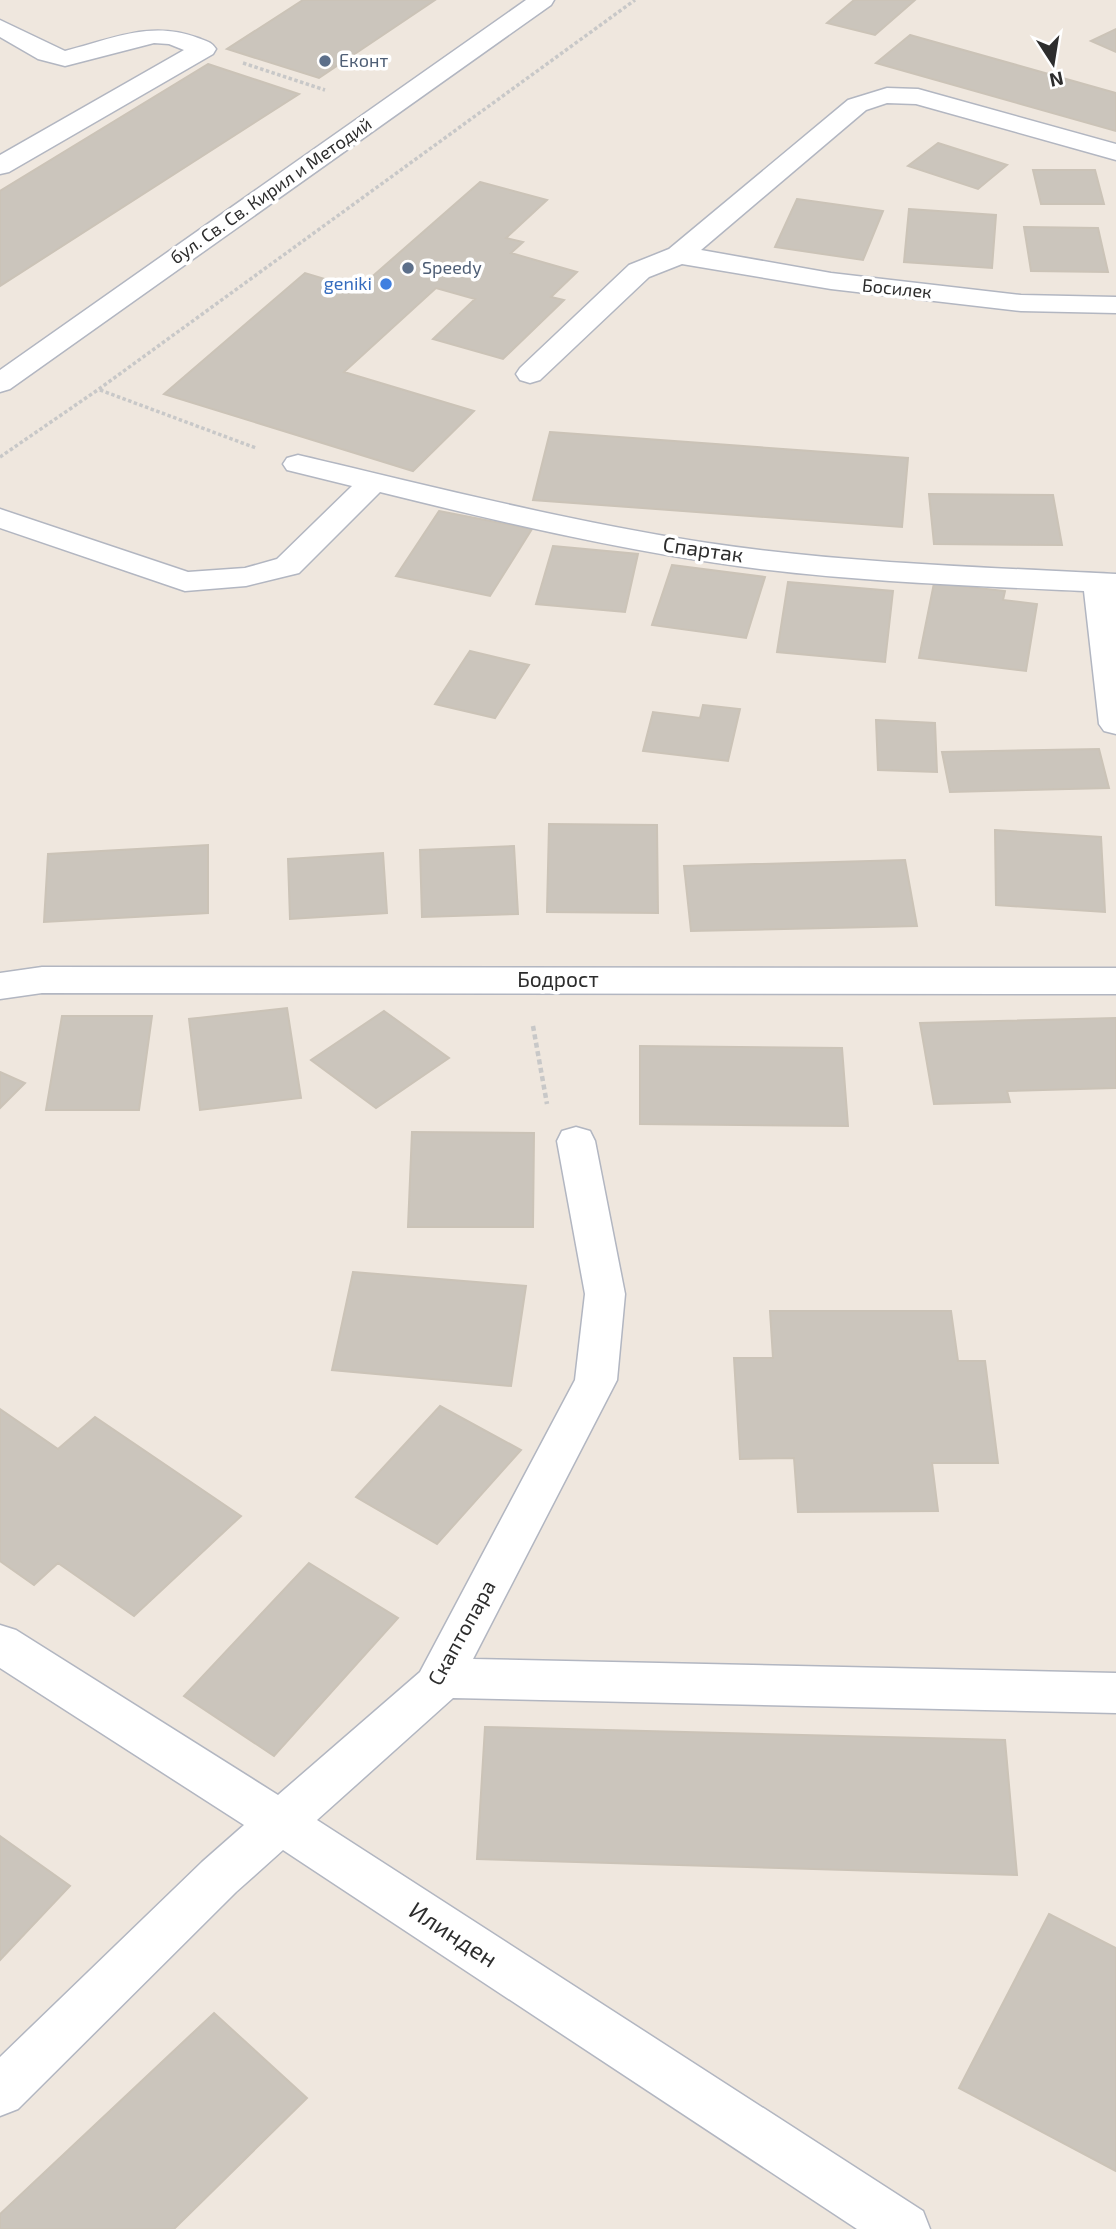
<svg xmlns="http://www.w3.org/2000/svg" width="1116" height="2229" font-family="'Exo 2',sans-serif">
  <rect width="100%" height="100%" fill="#efe7de"/>
  <path fill="#cbc5bc" stroke="#cbc3b7" stroke-width="2" d="M303,0H435L319,78L227,49Z
    M854,0H915L875,35L827,23Z
    M1116,29V52L1091,41Z
    M910,35L1116,93V131L876,63Z
    M208,64L299,94L0,286V191Z
    M938,143L1007,165L978,189L908,166Z
    M1033,170H1095L1104,204H1041Z
    M480,182L547,200L506,238L523,242L511,253L577,272L551,297L564,300L503,359L433,339L475,299L436,288L344,372L474,411L413,471L164,394L305,273L358,289Z
    M797,199L883,211L863,260L775,247Z
    M909,209L996,215L992,268L904,262Z
    M1024,227L1098,228L1108,272L1031,271Z
    M550,432L908,458L902,527L533,500Z
    M929,494L1053,495L1062,545L934,544Z
    M439,511L532,529L490,596L396,576Z
    M553,546L638,554L625,612L536,604Z
    M672,565L765,577L746,638L652,625Z
    M788,582L893,591L885,662L777,652Z
    M934,583L1005,591L1003,600L1037,604L1026,671L919,658Z
    M470,651L529,665L495,718L435,704Z
    M703,705L740,709L728,761L643,751L653,712L700,718Z
    M876,720L935,723L937,772L878,770Z
    M1099,749L1109,788L950,792L942,752Z
    M549,824L657,825L658,913L547,912Z
    M995,830L1101,837L1105,912L996,905Z
    M208,845V913L44,922L48,854Z
    M514,846L518,914L422,917L420,850Z
    M383,853L387,913L290,919L288,859Z
    M905,860L917,926L691,931L684,866Z
    M287,1008L301,1098L200,1110L189,1019Z
    M384,1011L449,1058L376,1108L311,1060Z
    M62,1016H152L139,1110H46Z
    M1116,1018V1088L1007,1091L1010,1102L934,1104L920,1023Z
    M640,1046L842,1048L848,1126L640,1124Z
    M0,1072L25,1083L0,1108Z
    M412,1132L534,1133L533,1227H408Z
    M353,1272L526,1286L511,1386L332,1370Z
    M770,1311H951L958,1361H985L998,1463H932L938,1511L798,1512L794,1458L740,1459L734,1358H773Z
    M440,1406L521,1450L437,1544L356,1497Z
    M0,1409L58,1449L95,1417L241,1516L134,1616L58,1563L34,1585L0,1561Z
    M309,1563L398,1618L274,1756L184,1696Z
    M485,1727L1005,1740L1017,1875L477,1859Z
    M0,1836L70,1886L0,1960Z
    M1049,1914L1116,1948V2171L959,2088Z
    M214,2013L307,2098L174,2229H0V2214Z"/>
  <g fill="none" stroke-linecap="round" stroke-linejoin="round">
    <defs>
      <path id="minor" d="M526,0H554L551,5L10,389L0,392V370Z
        M0,20L65,51C112,39 151,20 198,38C206,41 212,42 216,49L213,54L9,172L0,174V155L184,50L169,44L154,43L65,66L38,59L0,37Z
        M887,88L918,89L1116,144V160L916,104L887,103L866,110L701,250L831,273L1021,295L1116,297V313L1021,311L831,289L682,264L649,277L540,380L530,383L520,380L516,374L520,368L629,265L669,249L848,100Z
        M298,455C434,487 570,522 708,543C843,563 980,567 1116,574V734L1104,731L1099,724L1084,591C976,586 868,582 760,569C632,553 505,523 380,492L299,573L246,586L185,591L0,528V509L188,572L245,568L277,559L352,486L287,470L283,464L287,458Z
        M42,967L1116,968V994L42,993L0,999V973Z
        M576,1127L590,1131L595,1141L625,1294L617,1380L473,1659L1116,1673V1713L453,1698L317,1820L923,2211L930,2229H857L283,1850L236,1892L18,2109L0,2116V2057L202,1862L244,1825L0,1668V1625L16,1630L278,1795L420,1672L575,1380L585,1294L557,1141L562,1131Z"/>
    </defs>
    <use href="#minor" stroke="#b2b6c1" stroke-width="3"/>
    <path stroke="#c8c8c8" stroke-width="3.5" stroke-dasharray="3.5 2.5" stroke-linecap="butt" d="M243,63L325,90
      M100,390L256,448
      M0,457L99,389L635,0"/>
    <path stroke="#c8c8c8" stroke-width="4.5" stroke-dasharray="5 3.5" stroke-linecap="butt" d="M533,1026L547,1104"/>
    <use href="#minor" fill="#fff" fill-rule="evenodd"/>
  </g>
  <g fill="#5c6f8a" stroke="#fff" stroke-width="2.5">
    <circle cx="325" cy="61" r="7"/>
    <circle cx="408" cy="268" r="7"/>
  </g>
  <circle fill="#3f7fe0" stroke="#fff" stroke-width="2.5" cx="386" cy="284" r="7"/>
  <g text-anchor="middle" stroke-width="7" stroke-linejoin="round" paint-order="stroke">
    <g font-size="18" fill="#4e5e75" stroke="#fff" text-anchor="start">
      <text x="339" y="67">Еконт</text>
      <text x="422" y="274">Speedy</text>
    </g>
    <g font-size="18" fill="#2d2d2d" stroke="#fff">
      <text transform="translate(271 191) rotate(-35)" y="6">бул. Св. Св. Кирил и Методий</text>
      <text transform="translate(897 289) rotate(6)" y="6">Босилек</text>
    </g>
    <g font-size="18" fill="#366cbe" stroke="#fff" text-anchor="end">
      <text x="372" y="290">geniki</text>
    </g>
    <g font-size="21" fill="#2d2d2d" stroke="#fff">
      <text transform="translate(703 550) rotate(8)" y="7">Спартак</text>
      <text x="558" y="987">Бодрост</text>
      <text transform="translate(462 1633) rotate(-61)" y="7">Скаптопара</text>
    </g>
    <g font-size="24" fill="#2d2d2d" stroke="#fff">
      <text transform="translate(453 1935) rotate(33)" y="8">Илинден</text>
    </g>
  </g>
  <g transform="translate(1053 63) rotate(168)" stroke="#ffffff" stroke-width="5" paint-order="stroke">
  <path d="M0-5L12 26L0 18L-12 26Z" fill="#2d2d2d"/>
  <text y="-10" font-size="19" font-weight="bold" text-anchor="middle" fill="#2d2d2d">N</text>
  </g>
</svg>
